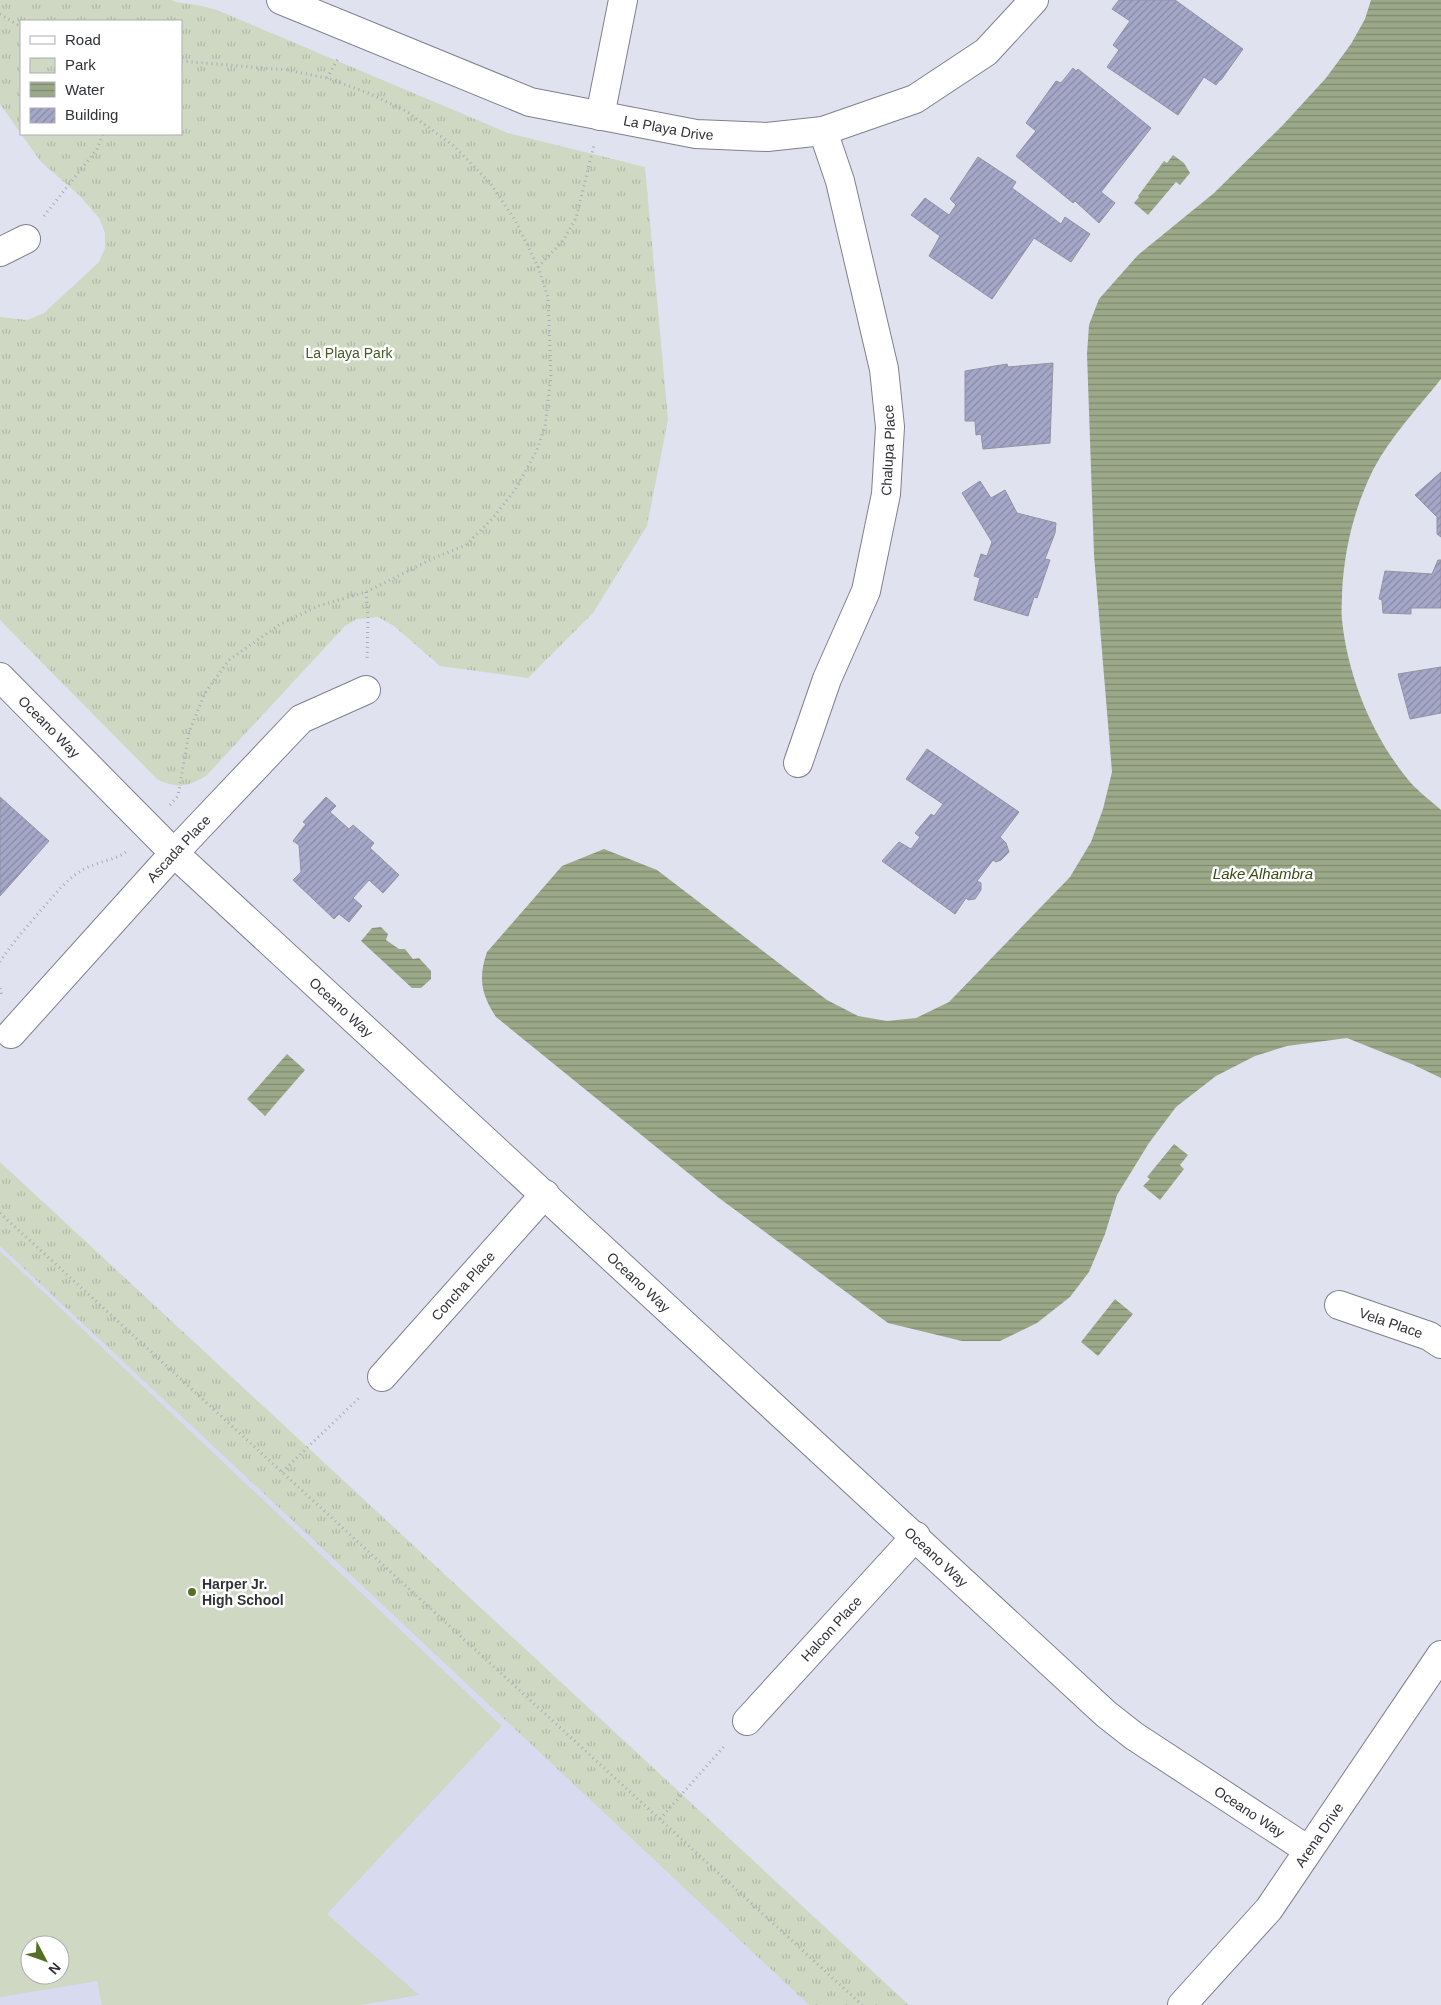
<svg xmlns="http://www.w3.org/2000/svg" width="1441" height="2005" font-family="Helvetica,sans-serif">
  <defs>
    <pattern id="park-tufts" width="24" height="20" patternUnits="userSpaceOnUse" patternTransform="scale(1.25)"><rect width="24" height="20" fill="#ced8c3"/><path d="M3 7l-1-3M5 7V3M7 7l1-3M15 17l-1-3M17 17v-4M19 17l1-3" fill="none" stroke="#b1baa8"/></pattern>
    <pattern id="water-rules" width="6" height="5" patternUnits="userSpaceOnUse" patternTransform="scale(1.25)"><rect width="6" height="5" fill="#9ba989"/><path d="M0 2.5h6" fill="none" stroke="#7f8a71"/></pattern>
    <pattern id="building-hatch" width="6" height="6" patternUnits="userSpaceOnUse" patternTransform="scale(1.25)"><rect width="6" height="6" fill="#a5a7c9"/><path d="M-1 1l2-2M0 6l6-6M5 7l2-2" fill="none" stroke="#8789a4"/></pattern>
  </defs>
  <rect width="100%" height="100%" fill="#e1e2f0"/>
  <path fill="#d8daf0" fill-rule="evenodd" d="M0,1239L831,2005H0ZM30,1945H60V1975H30Z"/>
  <path fill="#ced8c3" fill-rule="evenodd" d="M0,1251L502,1726L327,1914L419,1995L360,2005H102L97,1981L0,1997ZM30,1945H60V1975H30Z"/>
  <path fill="url(#park-tufts)" fill-rule="evenodd" d="M0,0H171L176,2L197,5L217,10L508,133L645,167L668,420L647,526L593,613L528,678L440,666L394,626L378,617L357,619L345,626L207,775C189,787 176,789 157,779L0,620V317L27,320L44,313L99,262L105,248V233L99,218L78,194L41,162L0,104ZM21,21H181V134H21Z
    M0,1162L909,2005H809L0,1246Z"/>
  <path fill="url(#water-rules)" d="M1371,0H1441V379C1418,408 1390,437 1373,470C1354,509 1344,550 1342,594C1342,602 1341,612 1342,620C1348,678 1373,738 1410,782C1419,792 1431,801 1441,810V1078L1414,1065L1347,1038L1287,1046L1255,1056L1216,1076L1176,1107L1149,1143L1117,1195L1105,1234L1089,1272L1070,1297L1037,1323L1000,1341H962L888,1323L719,1198L496,1017C481,994 478,978 487,952L562,866L604,849L657,870L827,1000L858,1016L887,1021L916,1018L949,1002L1070,877L1091,842L1103,809L1112,772L1094,555L1087,354L1089,325L1099,299L1138,255L1214,193L1282,126L1326,78L1351,44L1365,19Z
    M1173,155L1184,163L1190,173L1180,185L1176,182L1148,215L1134,203L1139,197L1138,196L1164,161L1167,163Z
    M381,927L388,934L386,940L399,949H405L413,959L419,958L431,971V979L421,988H412L361,941L372,928Z
    M287,1054L305,1070L265,1116L247,1099Z
    M1174,1144L1188,1155L1180,1165L1184,1169L1160,1200L1143,1186L1150,1179L1147,1177Z
    M1115,1299L1133,1314L1098,1356L1081,1342Z"/>
  <path fill="url(#building-hatch)" stroke="#9293a1" d="M1119,0H1175L1243,49L1221,80H1220L1216,85L1204,77L1178,115L1107,67L1119,50L1113,45L1130,21L1112,9Z
    M1073,68L1076,71L1078,69L1151,128L1101,192L1115,203L1099,223L1075,201L1073,203L1016,156L1036,131L1026,123L1056,81L1061,83Z
    M978,157L1016,182L1012,188L1061,224L1065,217L1090,234L1071,262L1034,238L992,299L929,256L940,236L911,215L925,198L949,215L956,205L950,199Z
    M1053,363L1050,443L983,449L981,434L976,435L975,421H965V371L1007,364L1008,367Z
    M1441,472V537L1437,534V517L1415,495Z
    M980,481L991,498L1005,490L1017,513L1056,523L1055,533L1045,559L1050,560L1037,598L1034,597L1028,616L974,600L980,578L974,576L981,554L987,556L992,542L962,493Z
    M1438,560H1441V608H1411V614L1383,613L1382,600L1379,599L1385,571L1432,574Z
    M1441,667V713L1410,719L1398,674Z
    M927,749L1019,812L1000,837L1006,843L1009,852L1001,860L996,862L993,860L977,881L981,883V890L975,899L968,900L966,898L955,914L882,861L899,842L911,849L920,837L915,833L931,814L934,816L943,804L906,779Z
    M0,797L49,841L0,896Z
    M326,797L336,806L330,812L349,829L353,825L374,843L370,848L399,875L383,893L369,880L353,898L362,906L349,922L339,914L334,919L293,880L301,872L299,845L293,841L306,824L303,822Z"/>
  <g fill="none" stroke-linecap="round" stroke-linejoin="round">
    <defs>
      <g id="minor">
        <path id="s1" d="M281,0L530,102L696,134L767,137L823,131L915,99L986,52L1034,0"/>
        <path d="M600,116L623,0"/>
        <path d="M0,252L26,239"/>
        <path id="s2" d="M0,677L174,853L1106,1714L1134,1736L1308,1850"/>
        <path id="s3" d="M798,763L827,679L866,591L886,494L890,427L884,369L840,181L823,131"/>
        <path id="s4" d="M11,1034L174,853L301,719L366,690"/>
        <path id="s5" d="M1339,1305L1429,1336L1441,1344"/>
        <path id="s6" d="M382,1377L545,1194"/>
        <path id="s7" d="M747,1721L916,1536"/>
        <path id="s8" d="M1182,2005L1269,1909L1441,1655"/>
      </g>
    </defs>
    <use href="#minor" stroke="#7f808d" stroke-width="30"/>
    <path stroke="#aaabb6" stroke-width="3" stroke-dasharray="1 4" stroke-linecap="butt" d="M0,14L21,27
      M327,78L339,57
      M44,216L97,149L103,134
      M538,267L563,241L576,218L594,145
      M366,592L368,616L367,660
      M170,805L178,796L189,732L205,693L229,660L279,625L318,606L366,592L432,559L466,545L492,519L515,490L537,450L545,426L551,376L548,297L538,267L515,220L490,183L454,146L406,111L368,93L327,78L287,70L181,61
      M0,962C12,943 27,927 41,910C53,897 64,882 79,872C93,862 119,860 128,850
      M0,988L2,997
      M0,1213L862,2005
      M282,1472L359,1398
      M660,1819L726,1744"/>
    <use href="#minor" stroke="#fff" stroke-width="28"/>
  </g>
  <circle fill="#557024" stroke="#fff" stroke-width="2" cx="192" cy="1592" r="5"/>
  <g text-anchor="middle" stroke-width="5" stroke-linejoin="round" paint-order="stroke">
    <g font-size="14" fill="#303136" stroke="#fff">
      <text dy="5" stroke="none"><textPath href="#s1" startOffset="410">La Playa Drive</textPath></text>
      <text dy="5" stroke="none"><textPath href="#s3" startOffset="328">Chalupa Place</textPath></text>
      <text dy="5" stroke="none"><textPath href="#s2" startOffset="70">Oceano Way</textPath></text>
      <text dy="5" stroke="none"><textPath href="#s4" startOffset="250">Ascada Place</textPath></text>
      <text dy="5" stroke="none"><textPath href="#s2" startOffset="475">Oceano Way</textPath></text>
      <text dy="5" stroke="none"><textPath href="#s2" startOffset="880">Oceano Way</textPath></text>
      <text dy="5" stroke="none"><textPath href="#s6" startOffset="122">Concha Place</textPath></text>
      <text dy="5" stroke="none"><textPath href="#s5" startOffset="55">Vela Place</textPath></text>
      <text dy="5" stroke="none"><textPath href="#s2" startOffset="1285">Oceano Way</textPath></text>
      <text dy="5" stroke="none"><textPath href="#s7" startOffset="125">Halcon Place</textPath></text>
      <text dy="5" stroke="none"><textPath href="#s2" startOffset="1690">Oceano Way</textPath></text>
      <text dy="5" stroke="none"><textPath href="#s8" startOffset="219">Arena Drive</textPath></text>
    </g>
    <g font-size="14" fill="#455826" stroke="#fff">
      <text x="349" y="358">La Playa Park</text>
    </g>
    <g font-size="14" font-weight="bold" fill="#303136" stroke="#fff" text-anchor="start">
      <text x="202" y="1589">Harper Jr.<tspan x="202" dy="16">High School</tspan></text>
    </g>
    <g font-size="15" font-style="italic" fill="#384a18" stroke="#fff">
      <text x="1263" y="879">Lake Alhambra</text>
    </g>
  </g>
  <rect x="20" y="20" width="162" height="115" fill="#ffffff" stroke="#acadaf"/>
  <rect x="30" y="36" width="25" height="8" fill="#ffffff" stroke="#acadaf"/>
  <text x="65" y="45" font-size="15" fill="#303136">Road</text>
  <rect x="30" y="58" width="25" height="15" fill="url(#park-tufts)" stroke="#acadaf"/>
  <text x="65" y="70" font-size="15" fill="#303136">Park</text>
  <rect x="30" y="82" width="25" height="15" fill="url(#water-rules)" stroke="#acadaf"/>
  <text x="65" y="95" font-size="15" fill="#303136">Water</text>
  <rect x="30" y="108" width="25" height="15" fill="url(#building-hatch)" stroke="#acadaf"/>
  <text x="65" y="120" font-size="15" fill="#303136">Building</text>
  <g transform="translate(45 1960) rotate(131)"><circle r="24" fill="#ffffff" stroke="#acadaf"/>
  <path d="M0-4L9 19L0 12L-9 19Z" fill="#557024"/>
  <text y="-8" font-size="14" font-weight="bold" text-anchor="middle" fill="#303136">N</text>
  </g>
</svg>
